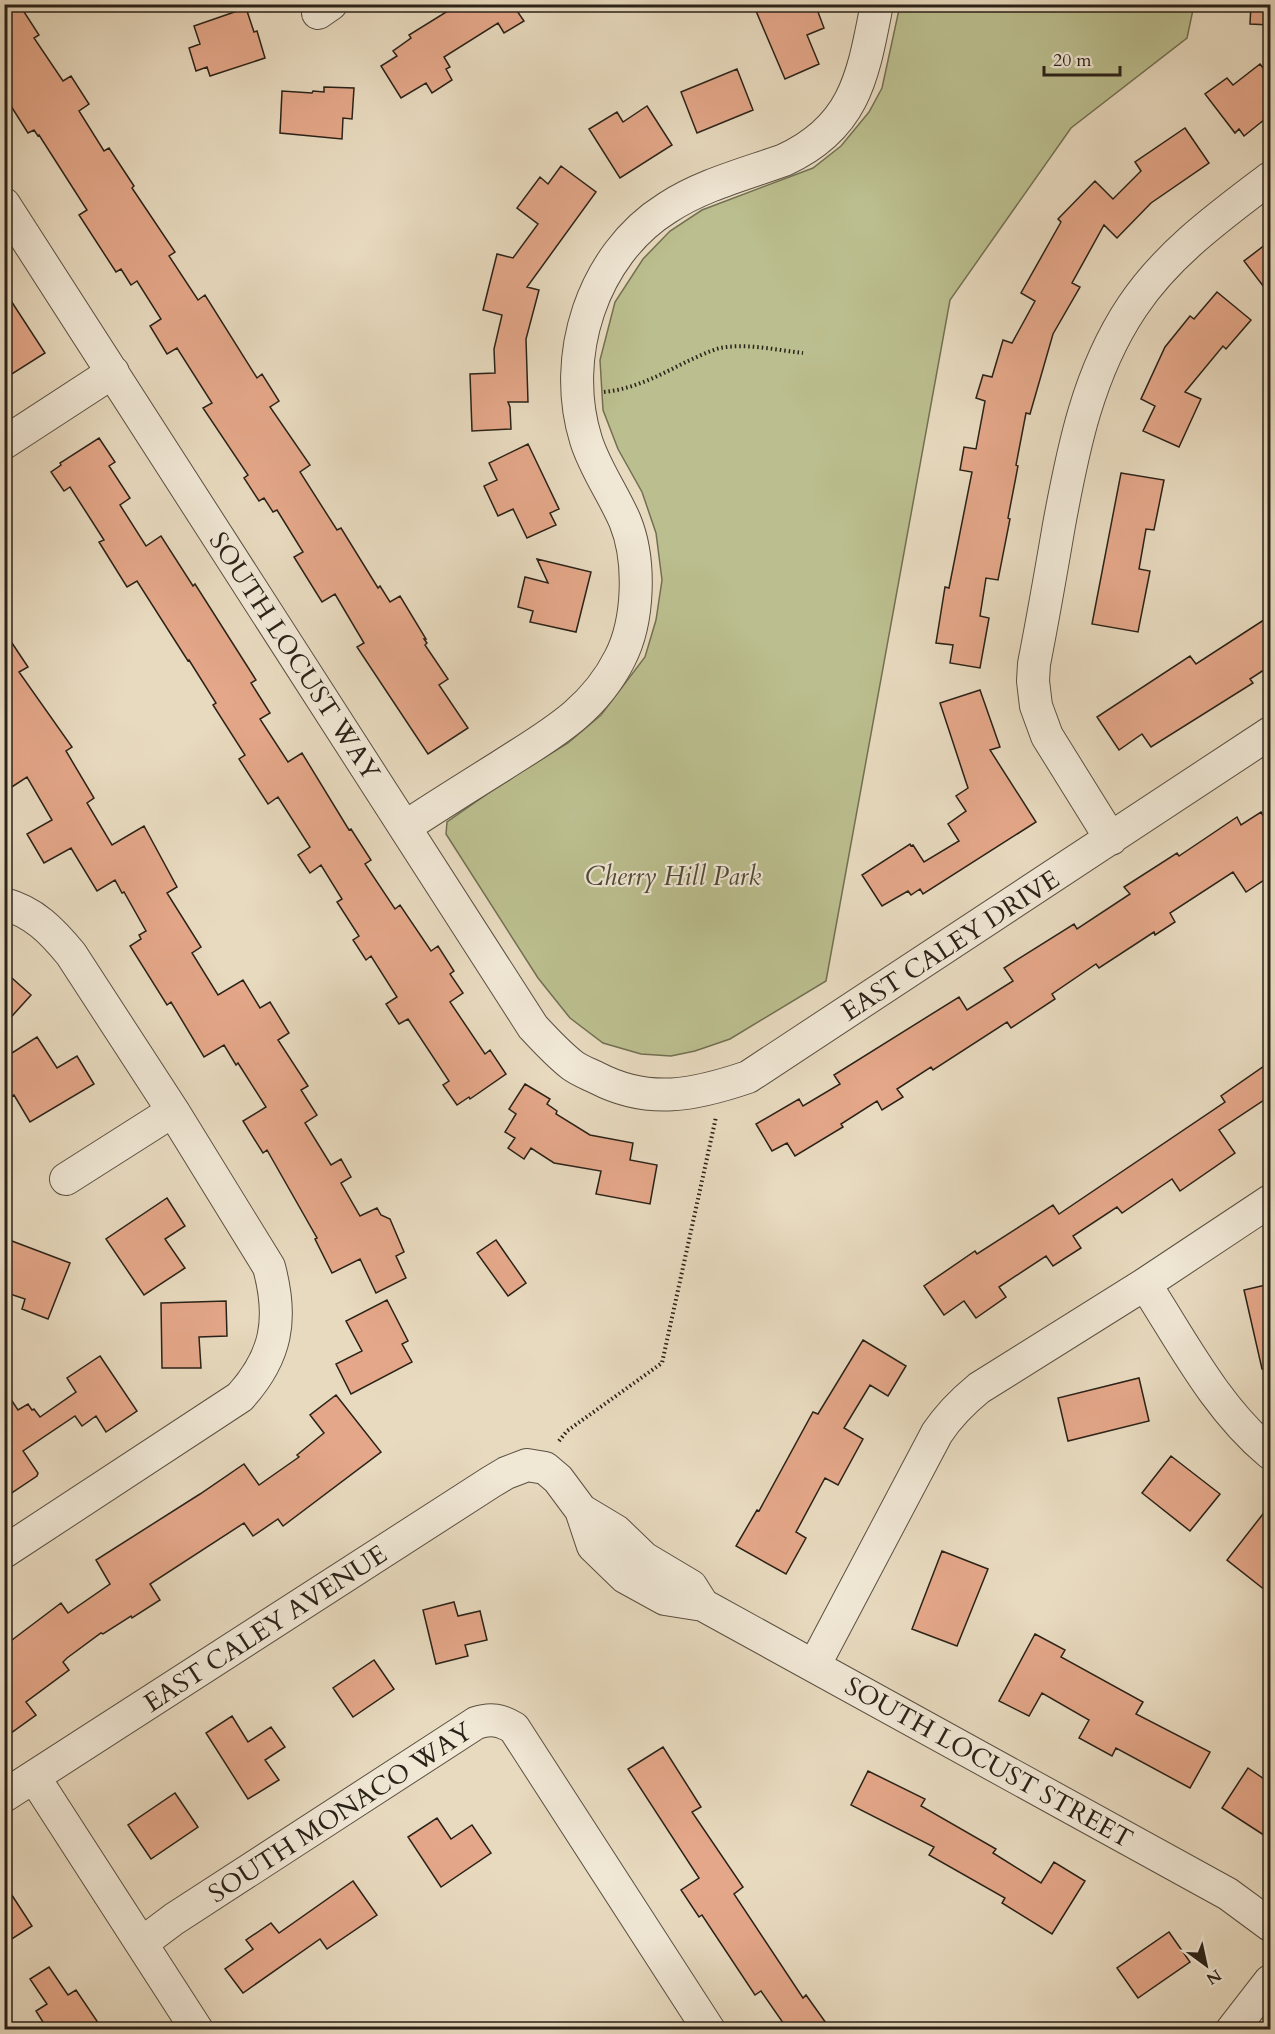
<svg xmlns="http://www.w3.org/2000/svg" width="1275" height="2034" font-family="Cardo,serif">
  <rect width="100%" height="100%" fill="#e8dabf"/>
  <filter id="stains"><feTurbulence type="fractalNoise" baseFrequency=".00333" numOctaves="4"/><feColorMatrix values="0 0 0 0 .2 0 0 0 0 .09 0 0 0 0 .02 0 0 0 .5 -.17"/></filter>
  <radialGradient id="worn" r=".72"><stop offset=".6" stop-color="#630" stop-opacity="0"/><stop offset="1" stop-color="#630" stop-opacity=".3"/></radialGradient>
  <path fill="#bbbe8e" stroke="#727053" stroke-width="1.5" d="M900,5H1194L1187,38L1071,128L950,300L826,981L730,1039L695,1051L671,1056L641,1054L603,1043L570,1018L538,978L446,834L447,822L500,785L568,743L601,715L645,657L656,620L662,580L656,533L642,492L618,449L603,410L600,360L615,302L643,259L670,231L702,210L813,168L841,146L869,112L882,88Z"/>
  <path fill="#e4a789" stroke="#2a2218" stroke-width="1.5" d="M4,4H19L39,35L34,38L63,81L71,76L89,104L79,111L104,151L109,148L134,186L132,188L175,252L169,256L198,300L205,295L257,378L262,374L279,401L270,407L310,465L300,472L337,530L341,528L378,588L380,586L390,602L400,596L426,639H424L427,643L425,645L448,679L439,685L468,728L428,754L357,647L364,643L335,594L322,602L294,557L303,552L277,510L273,512L264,498L259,501L244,478L248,475L203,408L212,403L177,348L167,354L150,326L161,319L137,281L131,285L121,269L116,272L79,215L87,210L39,135L38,136L34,130L28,133L4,95Z
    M459,4H528L517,11L524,21L504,33L498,23L444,57L450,67L446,69L452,80L432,93L426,83L401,98L381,66L397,56L393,51L411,38L409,35Z
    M753,4H815L824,28L807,35L819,64L785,79Z
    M1251,4H1270V25L1250,24Z
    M246,8L254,32L257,31L265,58L210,76L207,67L196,71L189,48L200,44L194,26Z
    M1260,64L1270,77V115L1244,136L1239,129L1235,133L1205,94L1227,78L1233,85Z
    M737,69L753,110L697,133L681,92Z
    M324,87L354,88L352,119L343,118L342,139L280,133L282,91L312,93L313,91L324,92Z
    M647,106L672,145L620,178L589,129L617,112L623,122Z
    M1185,128L1209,163L1151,203L1117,238L1104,225L1072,283L1080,287L1053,334L1030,414L1026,413L1016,465L1018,466L1008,518L1010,519L998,580L986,578L980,616L989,618L980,668L950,663L953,645L936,643L945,587L949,588L972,472L960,470L964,447L976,449L985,401L976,398L983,375L992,377L1003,340L1012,343L1035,301L1021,293L1061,222L1058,219L1095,181L1113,199L1141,171L1135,162Z
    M561,166L596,192L527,287L539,290L526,339L528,402H508L510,407L511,429L472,431L470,374L495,373L494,349L502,315L483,310L497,254L513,258L538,224L517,208L540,177L548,184Z
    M1270,241V295L1244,261Z
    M4,290L45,353L4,379Z
    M1217,292L1251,320L1226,349L1223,346L1185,392L1201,399L1179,447L1143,431L1155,406L1141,399L1165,347L1190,316L1194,319Z
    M99,438L115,462L109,466L130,498L120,505L146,546L161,536L193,586L195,584L256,680L251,683L270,713L260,719L288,762L302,753L349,830L351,829L371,860L365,864L395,909L400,905L431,951L438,946L454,971L450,974L463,993L450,1002L485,1054L490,1050L506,1074L470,1099L469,1097L457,1105L443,1085L449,1081L408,1019L399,1024L386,1004L397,997L371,956L366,960L353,940L359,936L337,902L342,899L321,865L310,873L298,855L310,847L278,797L268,804L239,759L245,755L213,705L216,703L189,660L188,661L137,581L127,587L99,542L104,540L70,487L64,491L51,472L61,465L60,463Z
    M528,444L559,509L550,513L556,525L527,538L513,509L498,516L484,486L497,480L489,463Z
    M1121,473L1164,480L1154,530L1146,529L1139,569L1150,571L1138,632L1092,624Z
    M537,559L591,572L576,632L530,622L533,611L518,607L525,577L548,583Z
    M1270,616V666L1250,679L1253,683L1151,747L1142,734L1119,750L1097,717L1190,656L1196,664Z
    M4,631L28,667L19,672L72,747L66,751L94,798L87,803L112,845L144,826L177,887L167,893L201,947L192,953L218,995L243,980L260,1008L270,1002L289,1033L278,1040L308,1086L301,1090L317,1115L305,1123L331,1165L341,1159L351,1177L341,1183L360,1216L377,1208L381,1215L390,1219L404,1252L396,1256L406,1278L376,1293L360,1259L332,1273L315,1239L317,1238L267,1150L263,1153L243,1121L266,1107L238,1063L236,1065L224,1045L204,1057L171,1002L167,1005L130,946L141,939L139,935L146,931L124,892L122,893L115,880L97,891L71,848L44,863L27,834L52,820L27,777L4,792Z
    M980,690L1000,747L990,750L1036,822L923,894L920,889L911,895L908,891L882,906L862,875L910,844L911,846L913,845L924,862L959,841L948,824L966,811L956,796L968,788L940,703Z
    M1261,812L1270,826V876L1246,892L1233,872L1170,913L1175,922L1155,935L1154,932L1099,968L1096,964L1052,994L1055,999L1011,1028L1007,1022L933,1070L931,1067L897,1089L903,1097L882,1110L877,1101L841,1124L843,1127L795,1156L787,1143L772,1151L756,1124L799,1099L803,1106L840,1084L834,1075L959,997L967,1010L1013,981L1004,968L1074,924L1077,929L1130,894L1124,887L1177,853L1179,856L1237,817L1241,825Z
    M4,971L31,995L4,1025Z
    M37,1037L57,1068L77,1056L94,1084L30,1122L14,1095L4,1100V1058Z
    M1270,1062V1096L1219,1130L1235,1153L1180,1191L1172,1179L1122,1213L1117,1207L1073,1236L1081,1248L1053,1266L1046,1256L999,1287L1006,1297L976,1318L964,1301L944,1315L924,1286L975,1251L977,1254L1053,1205L1059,1214L1225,1102L1221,1096Z
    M525,1084L550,1099L547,1104L557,1111L556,1114L590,1135L633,1143L630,1160L657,1165L650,1204L596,1194L601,1171L554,1163L531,1148L524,1159L508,1148L515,1138L505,1132L516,1114L509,1109Z
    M167,1198L185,1226L165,1239L185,1268L144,1295L106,1239Z
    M4,1238L70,1263L48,1319L22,1309L25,1299L4,1292Z
    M496,1240L526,1283L508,1296L477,1253Z
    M1270,1284V1368L1262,1369L1244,1290Z
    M387,1300L408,1341L402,1344L412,1362L351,1394L336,1364L362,1351L346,1321Z
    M226,1301L227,1336L199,1337L201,1368H162L161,1303Z
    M863,1340L906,1366L888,1396L870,1385L844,1428L863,1439L838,1485L825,1478L796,1532L806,1538L786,1574L736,1546L757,1510L759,1511L813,1412L818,1414Z
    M100,1356L137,1411L106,1432L96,1416L82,1426L75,1416L23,1451L38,1473L37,1476L4,1498V1389L18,1410L28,1404L32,1410L34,1409L40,1417L76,1392L67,1378Z
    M1139,1378L1149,1421L1068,1441L1058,1398Z
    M336,1395L381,1452L283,1526L278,1519L253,1536L244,1523L150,1584L160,1600L132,1618L131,1616L103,1634L101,1633L67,1658L63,1662L69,1670L26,1702L36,1715L4,1738V1646L61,1603L68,1613L110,1584L96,1560L200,1494L244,1464L259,1485L299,1457L297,1455L324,1433L310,1415Z
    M1171,1456L1220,1494L1190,1531L1142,1493Z
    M1270,1505V1594L1227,1560Z
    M942,1551L988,1569L957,1646L912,1629Z
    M454,1602L458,1616L480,1611L487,1640L465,1645L468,1656L436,1664L423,1610Z
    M1035,1634L1065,1650L1061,1657L1143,1702L1136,1714L1210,1752L1190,1788L1116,1748L1112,1756L1079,1738L1089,1720L1042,1693L1029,1716L999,1701Z
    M374,1660L394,1689L353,1717L333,1688Z
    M232,1716L248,1742L271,1727L285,1747L265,1760L279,1780L248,1799L206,1733Z
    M663,1747L701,1807L692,1812L743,1887L734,1894L803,1998L806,1995L831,2030H788L761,1991L755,1995L702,1915L699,1917L681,1890L699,1878L628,1769Z
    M1248,1768L1270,1783V1839L1222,1808Z
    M868,1771L925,1799L921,1806L996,1849L993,1853L1041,1883L1054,1862L1085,1881L1052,1934L1002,1903L1005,1898L929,1855L934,1847L851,1805Z
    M175,1793L198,1827L151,1859L128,1825Z
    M437,1818L451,1839L472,1825L491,1853L441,1887L408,1837Z
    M353,1881L377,1915L327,1949L320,1939L243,1993L225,1969L253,1949L246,1940L271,1923L279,1933Z
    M4,1883L32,1926L4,1944Z
    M1169,1932L1190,1962L1138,1998L1117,1968Z
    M49,1967L68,1995L76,1990L103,2030H48L36,2011L47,2004L30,1979Z"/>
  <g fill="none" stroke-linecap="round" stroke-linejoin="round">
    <defs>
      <path id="minor" d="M318,13L331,4
        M4,204L533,1027C545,1040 558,1054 572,1065C580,1071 589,1074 597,1078C649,1105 695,1095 748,1077L1270,733
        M4,443L113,372
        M405,827C437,806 469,786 501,766C549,735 593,712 620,658C639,621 641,560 625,521C613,493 595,469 586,440C560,357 592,255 667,208C702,185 745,174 784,160C856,127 863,75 877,4
        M1111,839L1047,736L1036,706L1033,681L1034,664C1043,618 1051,572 1059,525C1073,449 1088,373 1132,307C1167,254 1220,216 1270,178
        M4,904C34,912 52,931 71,954L173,1111L269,1267C283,1319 277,1356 240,1397L4,1552
        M66,1179L173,1111
        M1145,1284C1183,1343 1216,1408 1270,1453
        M581,1510L616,1531L644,1558L691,1586L703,1605
        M814,1666L937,1433C949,1415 962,1402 979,1388L1145,1284L1270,1201
        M34,1777L197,2030
        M4,1796L491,1482L506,1473L527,1465L545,1468L558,1479L581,1510L593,1546L625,1577L665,1599L703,1605L1228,1894L1270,1925
        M142,1943L174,1919L476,1723C491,1718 501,1720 514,1728L709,2030
        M1232,2030L1270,1981"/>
    </defs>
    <use href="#minor" stroke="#5a5042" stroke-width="34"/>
    <path stroke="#2a2218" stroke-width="4" stroke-dasharray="1.5 3" stroke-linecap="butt" d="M604,392C634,389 660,375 686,362C697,357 709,351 720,348C747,343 776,350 803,353
      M559,1441L567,1431L662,1363L716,1117"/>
    <use href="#minor" stroke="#f0e7d5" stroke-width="32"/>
  </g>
  <g text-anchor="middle" stroke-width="4.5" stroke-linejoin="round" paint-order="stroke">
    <g font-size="26" fill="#2a2218" stroke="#f0e7d5">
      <text transform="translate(295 656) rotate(57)" y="9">SOUTH LOCUST WAY</text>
      <text transform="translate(950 945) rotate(-33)" y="9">EAST CALEY DRIVE</text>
      <text transform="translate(265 1628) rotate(-33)" y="9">EAST CALEY AVENUE</text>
      <text transform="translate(989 1762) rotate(29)" y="9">SOUTH LOCUST STREET</text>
      <text transform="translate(340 1812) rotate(-33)" y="9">SOUTH MONACO WAY</text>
    </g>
    <g font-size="26" font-style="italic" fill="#4e4936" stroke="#f0e7d5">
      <text x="673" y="885">Cherry Hill Park</text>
    </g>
  </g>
  <rect width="1275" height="2034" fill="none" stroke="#e8dabf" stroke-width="24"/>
  <rect x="6" y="6" width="1263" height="2022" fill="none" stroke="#2a2218" stroke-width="3"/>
  <rect x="12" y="12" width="1251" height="2010" fill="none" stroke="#2a2218" stroke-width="1.5"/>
  <g transform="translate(1206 1965) rotate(147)" stroke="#f0e7d5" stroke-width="4.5" paint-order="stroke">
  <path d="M0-4.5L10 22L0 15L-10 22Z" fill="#2a2218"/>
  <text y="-9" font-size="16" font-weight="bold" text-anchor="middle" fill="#2a2218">N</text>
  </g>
  <path d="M1044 66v9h76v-9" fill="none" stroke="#2a2218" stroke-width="3"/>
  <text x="1053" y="66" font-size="18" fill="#2a2218" stroke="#f0e7d5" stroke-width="4.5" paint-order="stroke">20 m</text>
  <rect width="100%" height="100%" filter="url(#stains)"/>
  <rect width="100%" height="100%" fill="url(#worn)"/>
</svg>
